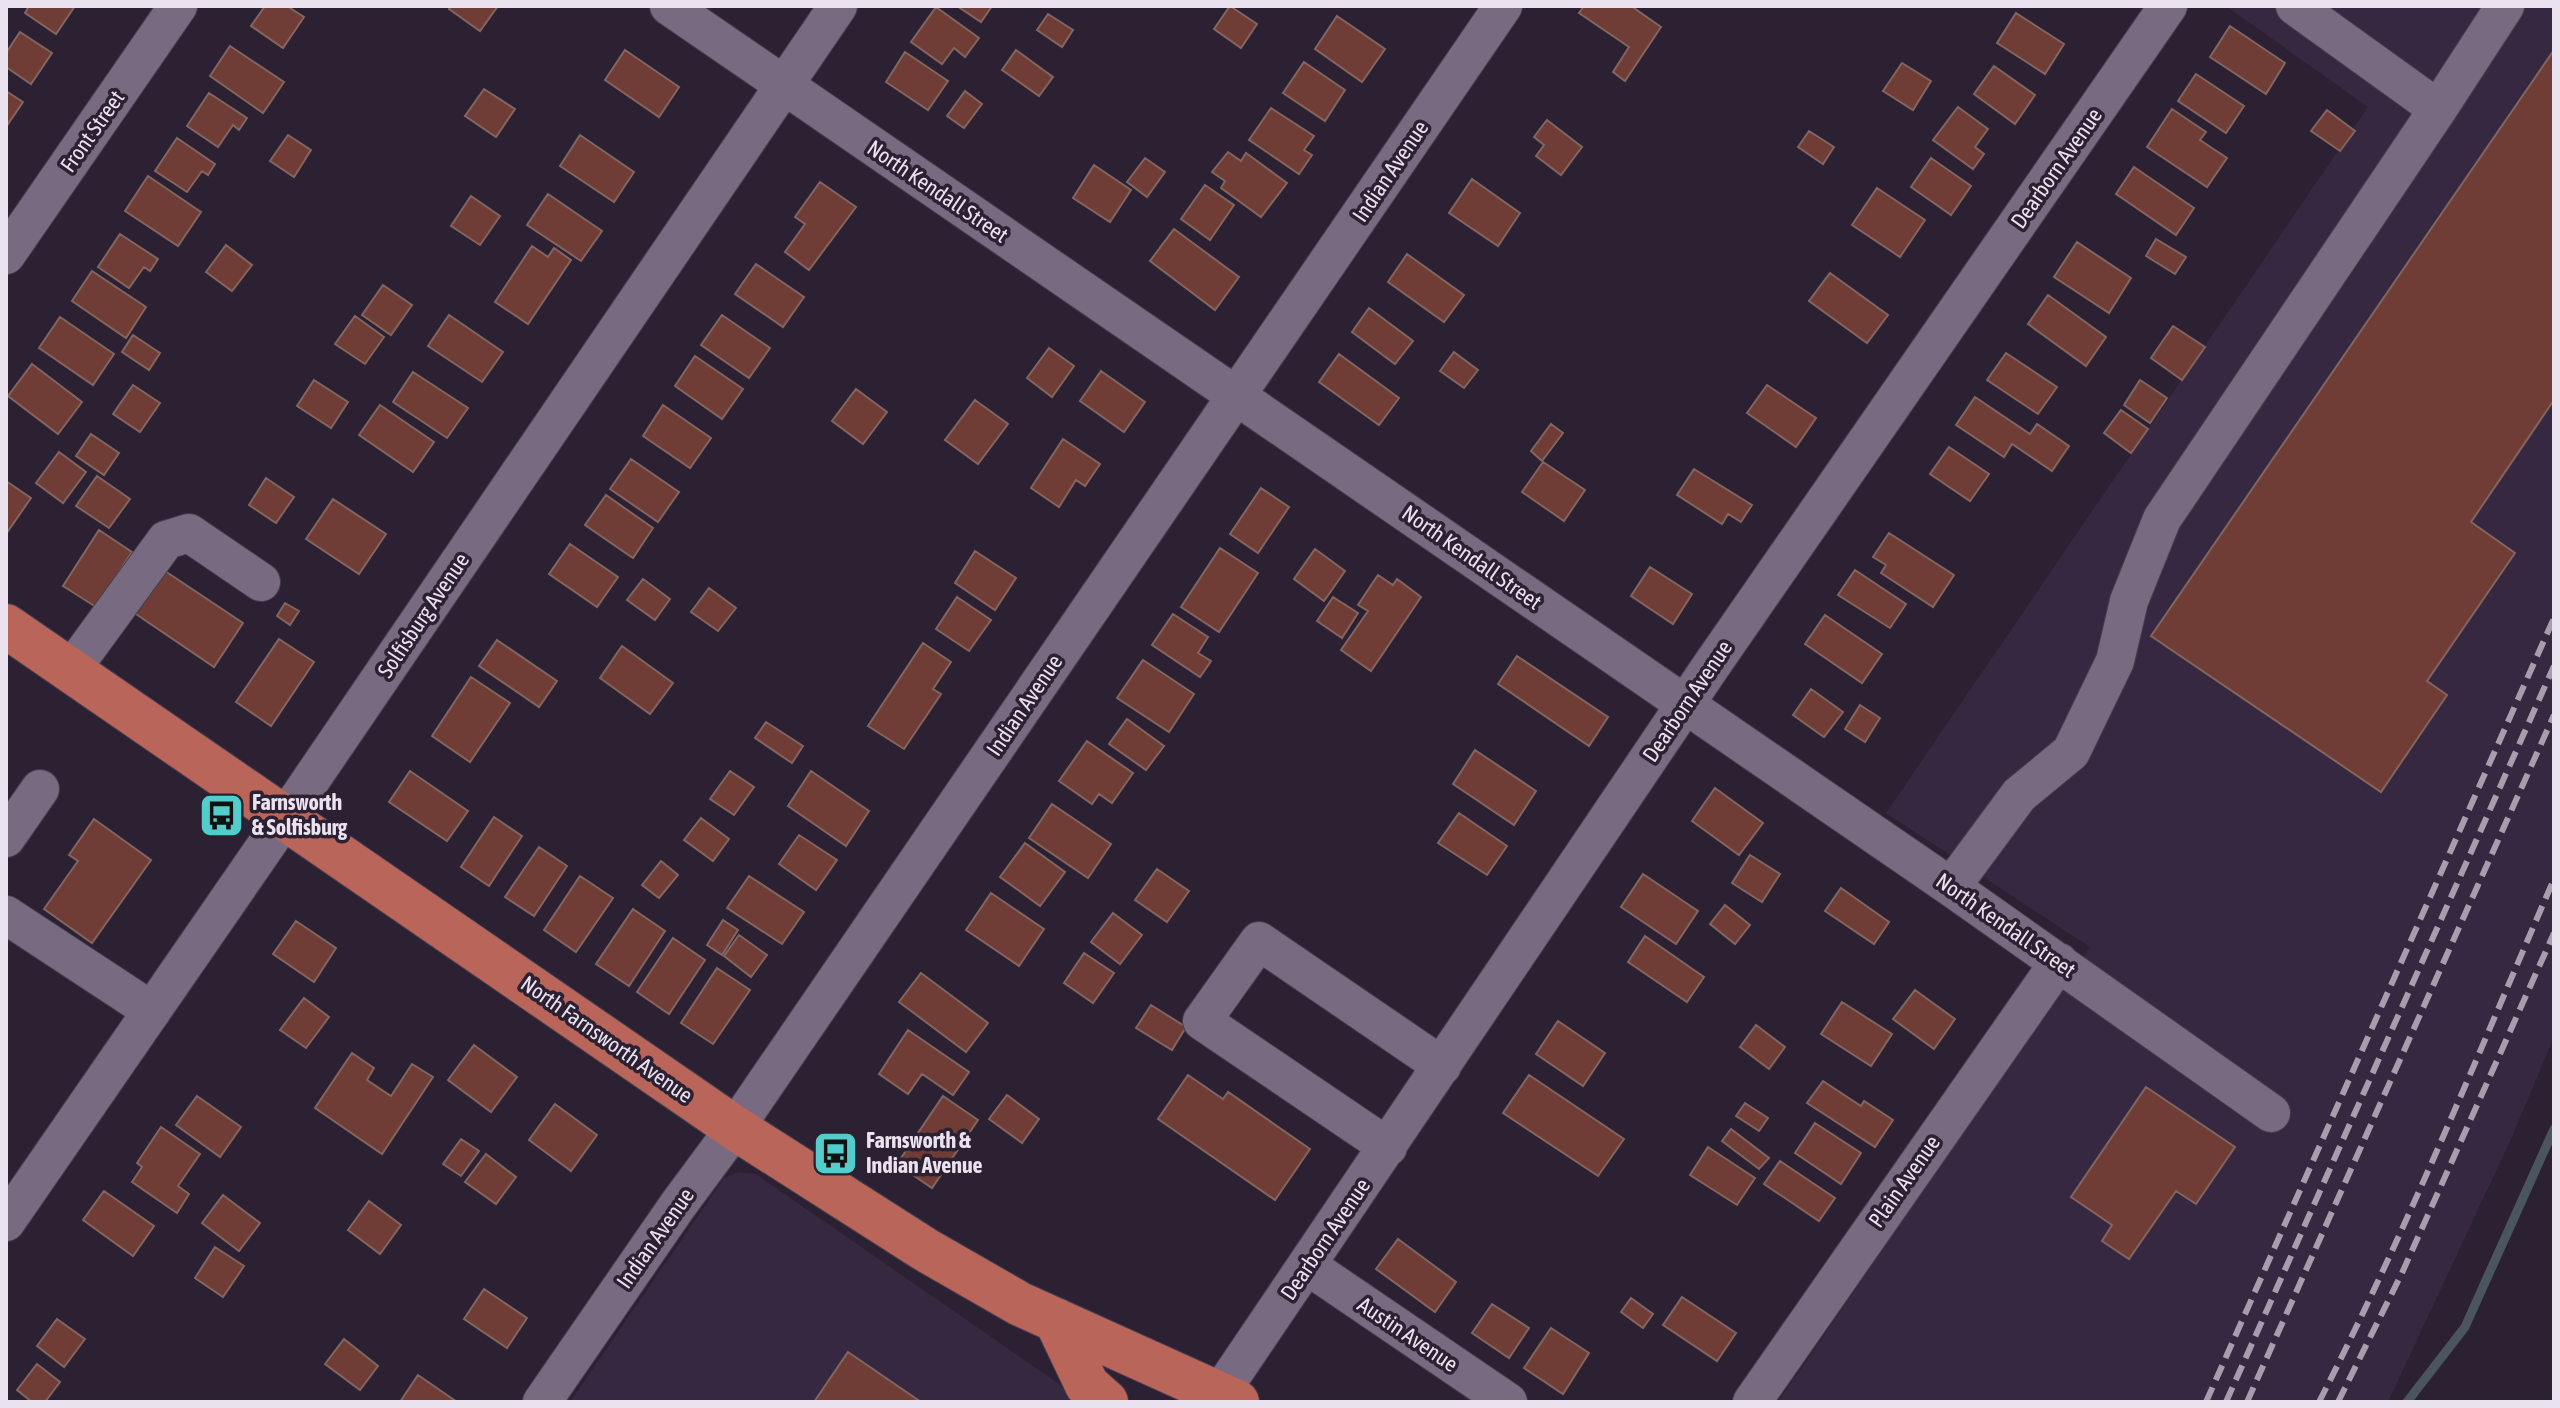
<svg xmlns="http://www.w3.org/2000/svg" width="2560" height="1408" font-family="'Asap Condensed',sans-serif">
  <rect width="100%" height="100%" fill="#2c2033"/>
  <path fill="#372841" d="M2226,6H2554V1037L2511,1139L2388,1402H1778L2090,947L1886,813L2368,107Z
    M738,1172L756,1174L1085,1402H570L724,1178Z"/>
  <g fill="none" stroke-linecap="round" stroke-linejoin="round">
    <path stroke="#4a555d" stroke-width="9" d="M2407,1402L2465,1327L2554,1129"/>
  </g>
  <path fill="#6f3d35" stroke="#826560" stroke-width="2" d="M29,6H75L56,34L25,13Z
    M265,6H287L304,17L283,48L251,26Z
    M451,6H498L480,31L449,9Z
    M957,6H992L981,22Z
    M1230,6L1257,24L1241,48L1214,29Z
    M1584,6H1631L1661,27L1625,81L1613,72L1629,47L1579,13Z
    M936,7L979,38L965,57L954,48L942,64L911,42Z
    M2016,13L2064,44L2045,74L1997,43Z
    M1048,14L1073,30L1062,47L1037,30Z
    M1337,16L1385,49L1362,82L1315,49Z
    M2230,26L2285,63L2266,94L2210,57Z
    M20,32L52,53L31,84L6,67V53Z
    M230,46L284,82L263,113L210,76Z
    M625,50L679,87L659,117L605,80Z
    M1016,50L1053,77L1039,96L1002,70Z
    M2554,50V400L2471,522L2515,553L2427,681L2447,695L2381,792L2151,636Z
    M905,52L948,81L928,110L886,82Z
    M1304,62L1345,90L1325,121L1283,93Z
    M1902,63L1931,81L1913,110L1883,91Z
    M1994,66L2035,95L2015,124L1974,94Z
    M2196,74L2244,106L2226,133L2178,101Z
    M484,89L515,109L496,137L465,116Z
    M6,91L23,102L6,127Z
    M965,91L982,104L964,128L947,116Z
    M209,93L247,118L239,130L233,125L218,147L187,126Z
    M1958,107L1988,129L1975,147L1984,154L1973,169L1933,140Z
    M1271,108L1314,136L1304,150L1312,155L1299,174L1249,140Z
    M2172,109L2206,132L2200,140L2227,158L2207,187L2147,147Z
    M2327,110L2355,131L2340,151L2311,131Z
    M1547,120L1582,147L1561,175L1536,156L1544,145L1534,137Z
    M1809,131L1834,147L1823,164L1798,147Z
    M288,135L311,150L294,177L270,161Z
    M580,135L634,172L614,202L560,166Z
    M177,138L215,164L208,175L202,171L187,192L155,171Z
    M1228,152L1241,161L1246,153L1287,183L1261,217L1221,188L1225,181L1212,172Z
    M1145,158L1165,172L1147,197L1127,182Z
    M1931,158L1971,186L1951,215L1911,187Z
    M1094,165L1131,190L1110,222L1073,198Z
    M2134,167L2194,208L2176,235L2116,194Z
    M148,176L201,212L178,246L125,211Z
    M1472,179L1520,213L1498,246L1449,213Z
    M820,182L856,207L809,270L785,252L805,224L795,217Z
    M1205,185L1234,205L1210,240L1181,219Z
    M1877,188L1925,220L1900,257L1852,225Z
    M548,194L602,231L581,261L527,225Z
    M471,196L500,216L480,245L451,226Z
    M1174,229L1239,277L1215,310L1150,261Z
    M120,234L158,259L150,271L144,267L129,288L98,267Z
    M2156,239L2186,257L2175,274L2146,256Z
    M2077,242L2131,278L2109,313L2054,277Z
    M226,245L252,265L232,291L206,272Z
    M532,246L548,257L554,248L571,260L528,324L495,302Z
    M1407,254L1464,295L1444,322L1388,282Z
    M756,264L804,297L783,327L735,294Z
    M92,271L146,307L126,338L72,301Z
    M1830,273L1888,315L1867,343L1809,301Z
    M383,285L412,305L391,335L362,315Z
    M2048,295L2106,337L2086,366L2028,324Z
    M1369,308L1413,341L1395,364L1352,332Z
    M449,315L503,352L482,382L428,346Z
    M722,315L770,348L749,378L701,345Z
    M355,316L384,337L365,364L335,344Z
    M60,317L114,354L93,385L39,348Z
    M2173,326L2205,347L2182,380L2151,358Z
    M133,335L160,353L149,370L122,352Z
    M1049,348L1074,366L1052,397L1027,378Z
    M1454,352L1478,370L1464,388L1440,371Z
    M2006,353L2057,387L2038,414L1987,380Z
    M1339,354L1399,398L1379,425L1319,382Z
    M695,356L743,389L722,419L675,386Z
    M32,364L82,402L58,434L8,396Z
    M1101,371L1145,402L1124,432L1080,401Z
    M413,372L468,408L447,438L393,402Z
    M314,380L348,402L331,428L297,406Z
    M2140,380L2167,398L2150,423L2124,405Z
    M133,385L160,403L140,432L113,414Z
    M1767,385L1816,418L1796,447L1747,413Z
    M856,389L887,412L863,444L832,421Z
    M1975,397L2030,434L2037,424L2069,446L2052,471L2012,444L2004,457L1956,425Z
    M975,400L1008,424L978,464L945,440Z
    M380,405L434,442L413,472L359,435Z
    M663,405L711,438L690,468L643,436Z
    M2121,410L2148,429L2131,453L2104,433Z
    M1551,424L1563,433L1542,461L1531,451Z
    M91,434L119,453L104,475L76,456Z
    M1063,439L1100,464L1085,486L1076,480L1059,507L1031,488Z
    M1949,447L1989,474L1970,501L1930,474Z
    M59,452L86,472L63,503L36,483Z
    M631,459L679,492L658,522L610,489Z
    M1543,462L1585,490L1564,521L1522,492Z
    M1694,469L1752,505L1741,522L1728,514L1722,524L1677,495Z
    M97,476L130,499L109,528L76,506Z
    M266,478L294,497L276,523L249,505Z
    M6,481L31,498L6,534Z
    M1261,488L1289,507L1258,553L1230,534Z
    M606,495L653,528L633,558L585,525Z
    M333,499L386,534L359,574L306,539Z
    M99,530L132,552L96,607L63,586Z
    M1889,533L1954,575L1933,607L1881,573L1886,565L1873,557Z
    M570,544L618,577L597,607L549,574Z
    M1220,548L1258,573L1219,632L1181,607Z
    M1315,549L1345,571L1324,601L1294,579Z
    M975,551L1016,578L995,610L955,583Z
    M1650,567L1692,594L1673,624L1631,596Z
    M162,569L243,623L214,667L133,612Z
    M1855,570L1906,604L1890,628L1838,595Z
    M1378,575L1393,585L1397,579L1421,597L1371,671L1341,650L1368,611L1358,605Z
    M643,579L670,599L655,620L627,600Z
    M709,588L736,608L718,631L691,612Z
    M957,597L991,620L969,651L936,629Z
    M1333,597L1358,613L1342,638L1317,621Z
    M285,603L299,611L290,625L277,616Z
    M1173,614L1208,637L1198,653L1211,661L1200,677L1152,645Z
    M1825,615L1882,654L1862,683L1805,644Z
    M279,639L314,662L271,726L236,702Z
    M497,640L557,681L539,707L479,666Z
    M923,643L951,662L933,689L941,694L904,749L868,726Z
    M622,646L673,683L650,714L600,678Z
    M1517,656L1608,717L1589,746L1498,684Z
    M1143,660L1194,694L1169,732L1117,698Z
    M471,677L510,703L470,762L432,736Z
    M1811,689L1843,712L1824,737L1793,715Z
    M1860,705L1880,718L1865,742L1845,729Z
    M1127,719L1164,746L1146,770L1109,744Z
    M766,722L803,746L792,763L755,738Z
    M1087,741L1133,773L1112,803L1099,794L1092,804L1059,781Z
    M1475,750L1536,791L1514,825L1453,784Z
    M410,771L468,811L447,841L389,802Z
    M730,771L754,787L734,815L710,799Z
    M811,771L869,811L846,846L788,806Z
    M1715,788L1763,823L1739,855L1692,821Z
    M1052,804L1111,844L1088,878L1029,838Z
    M1459,813L1507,846L1487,875L1438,843Z
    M494,817L522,836L489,886L461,867Z
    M701,818L729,839L713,861L684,840Z
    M94,819L151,860L92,943L44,909L78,861L69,855Z
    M799,835L837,860L816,890L779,864Z
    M1025,843L1065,872L1040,906L1000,877Z
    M539,847L567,866L534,916L505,897Z
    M1750,855L1780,874L1762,902L1732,883Z
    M661,861L678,875L659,898L642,885Z
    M1157,869L1189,891L1167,922L1135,900Z
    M1643,874L1698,911L1676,944L1621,907Z
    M580,876L613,898L576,952L544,930Z
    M749,876L804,912L782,944L727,908Z
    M1841,888L1889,922L1874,944L1825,911Z
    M991,893L1044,929L1019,966L966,930Z
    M1725,905L1750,925L1735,944L1710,924Z
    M633,909L665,931L629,986L596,964Z
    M1113,913L1142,935L1120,964L1091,942Z
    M723,920L738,930L722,955L707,945Z
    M296,921L336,948L314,982L273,954Z
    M739,935L767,955L751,977L724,956Z
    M1645,936L1704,977L1687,1002L1628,962Z
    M673,938L705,960L669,1014L637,992Z
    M1084,953L1114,973L1093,1003L1064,983Z
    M717,968L750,990L713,1044L681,1023Z
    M921,973L988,1023L966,1052L899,1002Z
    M1915,990L1955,1019L1934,1049L1893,1019Z
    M304,998L329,1017L306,1048L280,1030Z
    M1842,1002L1892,1034L1871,1066L1821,1034Z
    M1151,1005L1186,1027L1172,1050L1136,1028Z
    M1558,1021L1605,1053L1583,1086L1536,1054Z
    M1756,1025L1785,1047L1769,1069L1740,1047Z
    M908,1030L969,1072L953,1095L922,1074L908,1094L879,1074Z
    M474,1045L517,1077L491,1112L448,1080Z
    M352,1053L374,1068L367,1080L391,1096L412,1064L433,1077L382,1154L315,1108Z
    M1188,1075L1223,1099L1228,1092L1310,1149L1275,1200L1158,1119Z
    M1529,1075L1624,1139L1598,1176L1503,1113Z
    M1823,1081L1861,1106L1864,1101L1893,1120L1875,1147L1807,1103Z
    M2146,1087L2235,1147L2196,1204L2176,1191L2129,1259L2102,1241L2112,1225L2071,1197Z
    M1007,1095L1039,1119L1022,1143L989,1119Z
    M197,1096L241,1127L220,1157L176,1125Z
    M943,1096L978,1120L932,1188L897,1164Z
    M1745,1103L1768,1118L1759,1131L1736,1116Z
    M555,1104L597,1135L571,1171L529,1140Z
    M1815,1123L1861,1153L1841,1184L1795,1153Z
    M161,1127L200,1154L178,1186L189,1194L177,1213L132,1182L142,1167L137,1163Z
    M1731,1129L1769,1158L1759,1169L1722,1141Z
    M461,1139L479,1151L461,1176L443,1164Z
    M1708,1147L1755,1178L1737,1205L1690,1175Z
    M486,1154L516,1177L496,1204L465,1182Z
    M1780,1161L1835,1198L1819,1221L1764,1184Z
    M104,1191L154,1226L133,1256L83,1220Z
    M223,1195L260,1223L239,1251L202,1223Z
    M369,1201L401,1225L380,1254L348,1230Z
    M1398,1239L1456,1282L1435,1312L1376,1269Z
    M215,1247L244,1266L223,1297L195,1278Z
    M484,1289L527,1318L507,1348L464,1319Z
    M1682,1297L1736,1333L1717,1361L1663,1325Z
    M1631,1298L1653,1314L1643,1328L1621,1312Z
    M1492,1304L1529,1328L1509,1358L1472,1333Z
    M57,1319L85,1339L64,1367L37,1346Z
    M1551,1328L1589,1353L1563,1394L1524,1368Z
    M344,1339L378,1366L360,1390L325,1364Z
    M848,1352L921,1402H814Z
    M37,1364L60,1382L45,1402H32L17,1390Z
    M418,1375L457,1402H400Z"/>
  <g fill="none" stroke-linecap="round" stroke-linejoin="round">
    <defs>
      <path id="minor" d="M669,6L1951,887L2271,1113
        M2295,6L2438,109L2505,6
        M6,255L178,6
        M71,670L166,540L189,533L261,582
        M6,838L40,789
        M1951,887L2019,795L2071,752L2115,661L2129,601L2162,519L2438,109
        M6,915L152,1011
        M1388,1147L1202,1021L1259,941L1442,1066
        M6,1222L285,818L838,6
        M1308,1266L1508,1402
        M542,1402L678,1205L735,1128L1503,6
        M1214,1402L1709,669L2168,6
        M1752,1402L2059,962"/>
      <path id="major" d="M6,626L735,1128L926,1250L1020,1304L1237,1402
        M1056,1320L1087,1385L1106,1402"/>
    </defs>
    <use href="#minor" stroke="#473d4e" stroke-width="40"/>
    <use href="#major" stroke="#473d4e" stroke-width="46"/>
    <use href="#minor" stroke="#786a81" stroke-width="38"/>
    <use href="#major" stroke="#b96559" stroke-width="44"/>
    <path stroke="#a79dad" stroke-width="6" stroke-dasharray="16 8" stroke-linecap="butt" d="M2206,1402L2554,618
      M2226,1402L2554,666
      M2247,1402L2554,715
      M2319,1402C2406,1232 2478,1054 2554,879
      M2338,1402L2402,1273L2554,933"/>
  </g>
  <defs>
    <symbol id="bus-square" viewBox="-11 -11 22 22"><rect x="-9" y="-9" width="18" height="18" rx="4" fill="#52cdcc" stroke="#2c2033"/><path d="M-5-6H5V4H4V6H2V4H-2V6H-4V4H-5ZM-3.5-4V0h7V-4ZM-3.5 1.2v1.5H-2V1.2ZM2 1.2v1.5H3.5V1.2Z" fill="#111"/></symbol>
  </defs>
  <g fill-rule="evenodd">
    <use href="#bus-square" x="196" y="790" width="51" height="51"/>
    <use href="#bus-square" x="810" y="1128" width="51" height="51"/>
  </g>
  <g text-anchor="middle" stroke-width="7" stroke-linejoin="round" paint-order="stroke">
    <g font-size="22" fill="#eae2ef" stroke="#2c2033">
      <text transform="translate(92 131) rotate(-55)" y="8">Front Street</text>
      <text transform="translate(2056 168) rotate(-55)" y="8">Dearborn Avenue</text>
      <text transform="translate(1390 171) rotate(-56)" y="8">Indian Avenue</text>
      <text transform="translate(938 191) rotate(34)" y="8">North Kendall Street</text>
      <text transform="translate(1472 557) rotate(35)" y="8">North Kendall Street</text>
      <text transform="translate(423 615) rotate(-56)" y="8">Solfisburg Avenue</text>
      <text transform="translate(1687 701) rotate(-56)" y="8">Dearborn Avenue</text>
      <text transform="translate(1024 705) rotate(-56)" y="8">Indian Avenue</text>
      <text transform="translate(2006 925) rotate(35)" y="8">North Kendall Street</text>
      <text transform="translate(607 1039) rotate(35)" y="8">North Farnsworth Avenue</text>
      <text transform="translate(1904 1181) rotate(-55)" y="8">Plain Avenue</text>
      <text transform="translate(655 1238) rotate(-55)" y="8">Indian Avenue</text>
      <text transform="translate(1325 1239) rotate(-56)" y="8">Dearborn Avenue</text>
      <text transform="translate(1408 1334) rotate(34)" y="8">Austin Avenue</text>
    </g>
    <g font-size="22" font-weight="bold" fill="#eae2ef" stroke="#2c2033" text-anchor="start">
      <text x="252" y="810">Farnsworth<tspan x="252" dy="25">&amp; Solfisburg</tspan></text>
      <text x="866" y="1148">Farnsworth &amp;<tspan x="866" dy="25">Indian Avenue</tspan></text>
    </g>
  </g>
  <rect width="2560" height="1408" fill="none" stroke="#eae2ef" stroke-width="16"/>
</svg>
